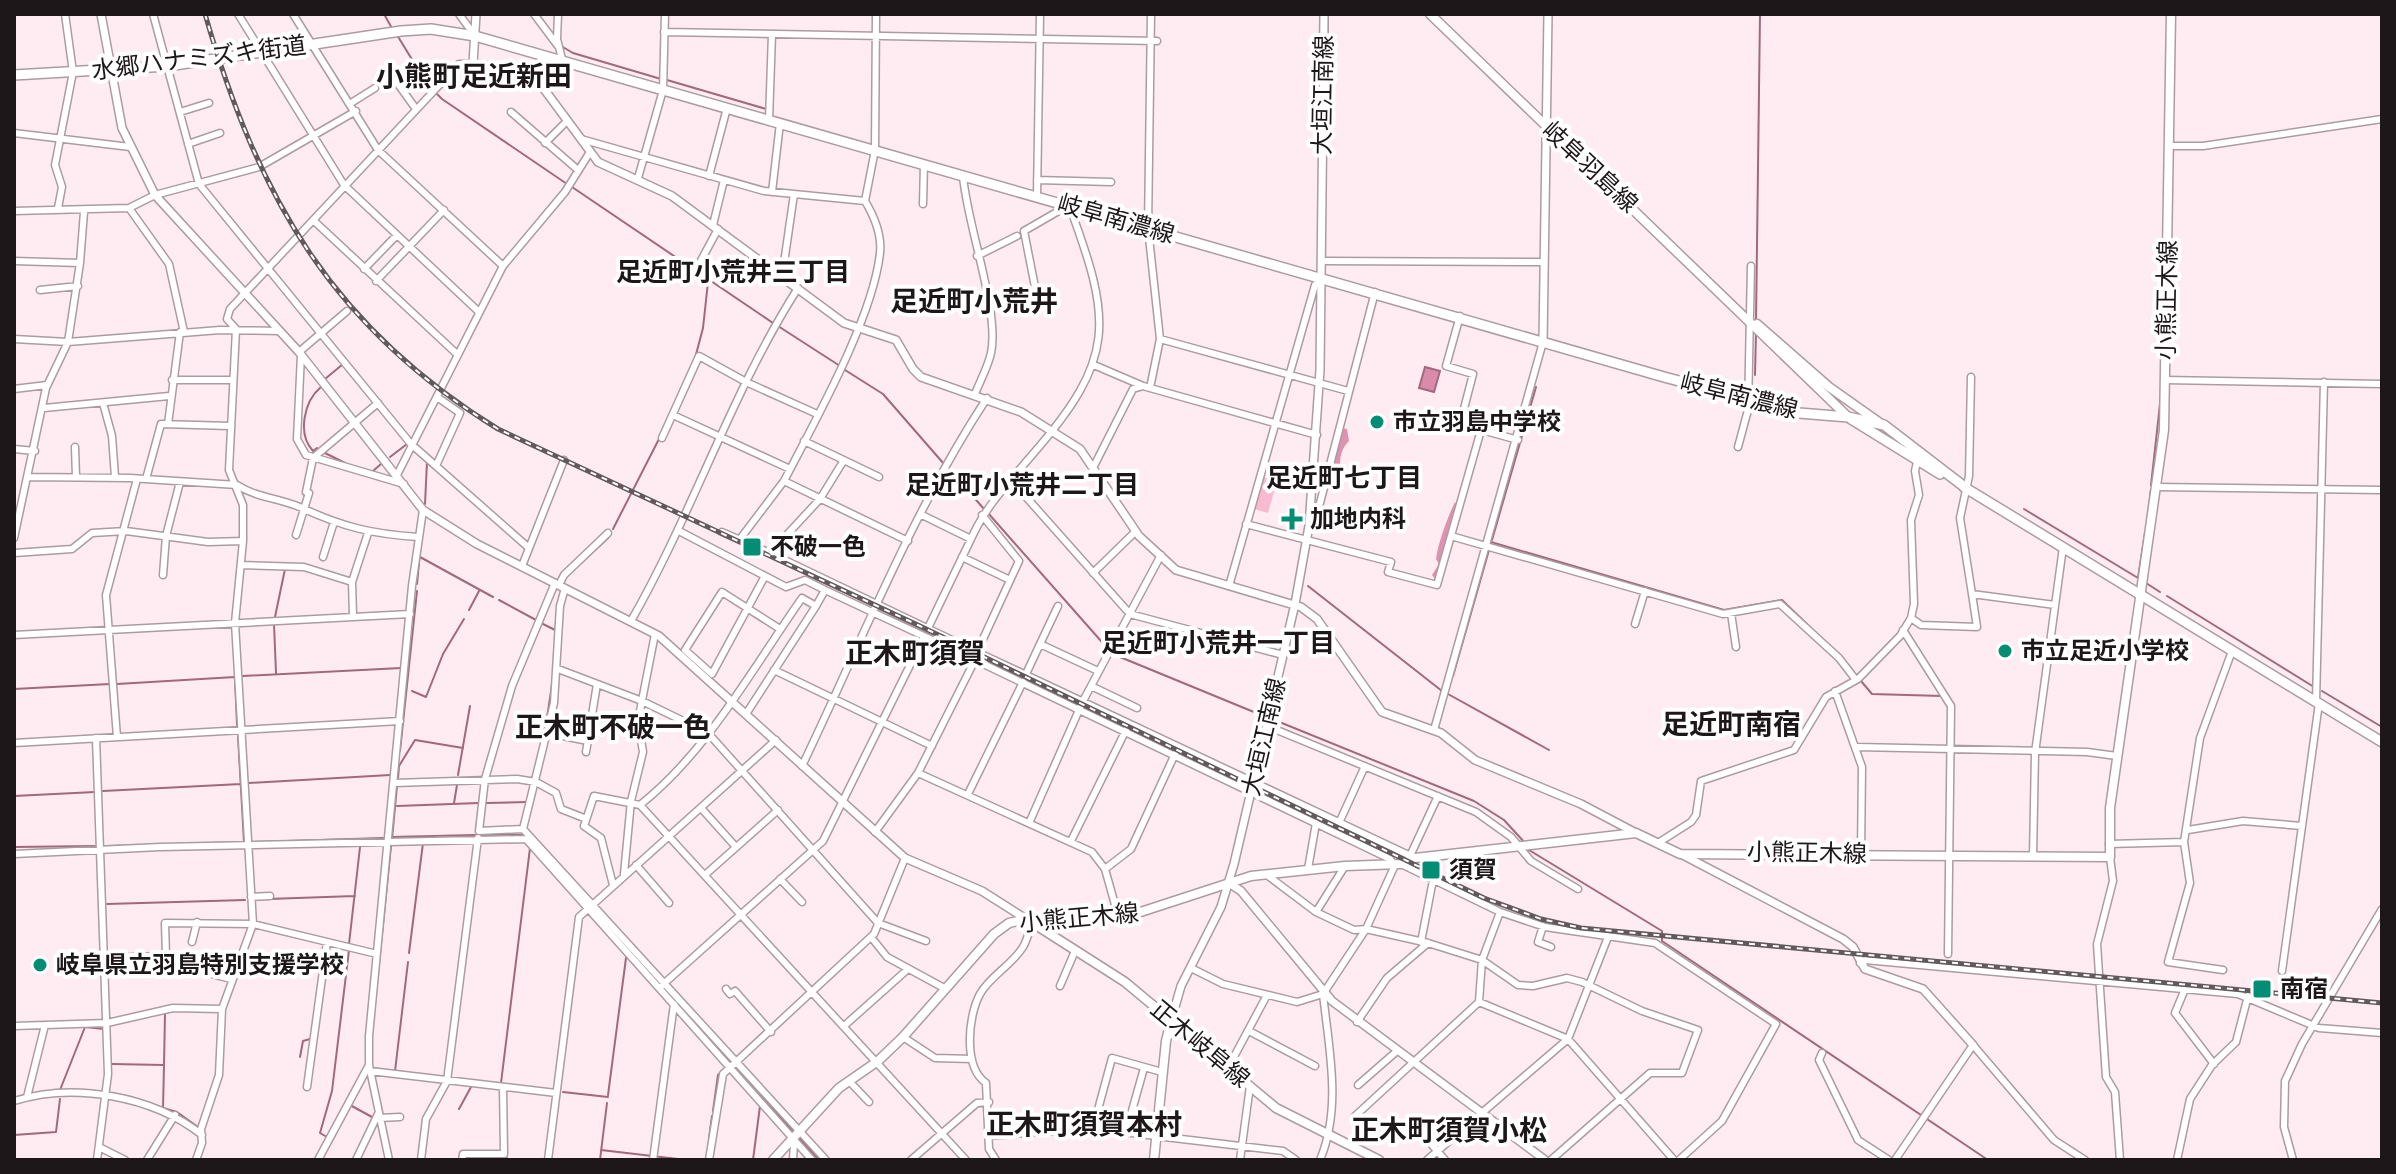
<svg xmlns="http://www.w3.org/2000/svg" width="2396" height="1174" font-family="Roboto,'Noto Sans JP',sans-serif">
  <rect width="100%" height="100%" fill="#feecf2"/>
  <path fill="#f8b9d1" d="M1263,477L1277,481L1268,513L1254,509Z"/>
  <path fill="#e091b0" d="M1343,428L1347,429L1349,441C1340,450 1339,461 1341,473L1332,485V468Z
    M1455,502L1457,506L1439,578L1435,579L1432,575L1439,564L1436,559C1438,543 1448,516 1455,502Z"/>
  <path fill="#da8baa" stroke="#a1687e" stroke-width="2" d="M1425,367L1440,371L1434,392L1419,388Z"/>
  <g fill="none" stroke-linecap="round" stroke-linejoin="round">
    <path stroke="#a1687e" stroke-width="2" d="M384,14L393,30
      M1154,33V14
      M397,35L427,84L442,99L567,184
      M561,46L573,53L661,79
      M1327,61L1328,14
      M667,80L766,109
      M572,187L773,323
      M1756,322L1760,14
      M778,326L840,366
      M2162,341V326
      M694,362L703,328L708,282
      M845,370L883,394L944,464
      M1755,375L1756,332
      M325,379L343,364
      M317,448L313,451C297,434 304,401 321,387
      M323,452L345,463
      M390,457L407,444
      M948,468L984,509
      M373,471L381,464
      M2151,485L2161,395
      M425,504L427,462
      M2024,509L2138,578L2145,533
      M988,513L1101,641L1120,657L1266,717
      M2148,515L2151,489
      M613,529L660,437
      M1492,540L1536,387
      M1491,542L1724,610L1782,600L1841,657
      M420,557L493,597
      M582,562L608,538
      M2146,583L2160,592
      M417,584L421,542
      M1308,586L1442,691
      M2167,596L2314,687
      M499,600L536,620
      M469,610L479,591
      M275,617L285,569
      M556,618L561,592
      M274,624L276,673
      M543,624L555,630
      M243,676L401,668
      M1453,676L1489,550
      M1861,681L1872,694L1942,696
      M117,684L235,677L237,725
      M14,689L110,684
      M412,691L426,697L443,654L464,619
      M2322,691L2382,727
      M1448,694L1549,750
      M547,718L552,685
      M1272,719L1474,801L1504,820L1526,844
      M238,736L244,842
      M400,751L417,591
      M458,775L470,706
      M398,778L399,766L415,740L463,748
      M249,783L390,775
      M103,791L241,784
      M14,796L95,792
      M454,803L457,785
      M486,803L527,802
      M397,806L479,803
      M521,825L525,810
      M481,835H526
      M392,837L475,835
      M392,839L397,786
      M251,842L383,838
      M176,844L242,842
      M106,846L149,845
      M14,847L96,846
      M1529,850L1662,931V941L1988,1160
      M268,899L355,896
      M107,904L245,900
      M349,944L360,847
      M409,953L423,843
      M375,1003L391,846
      M698,1024L731,1061
      M300,1057L303,1041L310,1039
      M112,1064L164,1065L165,1014
      M164,1066L163,1108L177,1112L198,1127
      M735,1066L793,1131
      M372,1068L394,1071
      M403,1072L395,1071L408,962
      M501,1083L530,848
      M60,1090L85,1027L104,1029
      M563,1092L608,1097
      M608,1095L626,958
      M350,1105L372,1117
      M459,1109L471,1087
      M713,1111L718,1075L725,1068
      M14,1135L56,1132L60,1099
      M327,1137L320,1133L332,1091L349,950
      M709,1139L712,1116
      M800,1139L819,1160
      M601,1150L678,1159
      M507,1158V1160
      M600,1160L607,1103
      M753,1160L760,1106"/>
    <defs>
      <path id="minor" d="M153,14L199,184L411,444L529,548
        M238,14L344,185L479,312
        M293,14L378,150L503,266
        M459,14L475,36
        M534,14L558,46
        M558,14L557,39L562,59
        M876,14L875,150L865,201C874,216 882,234 880,253C873,318 815,421 784,481L908,541
        M664,32L1157,41
        M390,73L416,109
        M351,103L375,88
        M180,112L209,103
        M511,112L578,170
        M769,120L772,34
        M14,133L130,147
        M581,139L764,191L794,194
        M545,143L567,121
        M188,144L220,133
        M2169,146H2203L2382,119
        M709,176L727,108
        M963,176C967,225 1000,312 991,353C988,367 980,381 975,394
        M638,178L663,90L665,14
        M1037,180L1111,182
        M772,192L780,123
        M1037,196L1040,14
        M923,204L924,164
        M58,208L62,187L55,165L73,72L65,14
        M129,208L169,264L184,332
        M14,211L129,208L155,195L259,167L356,111
        M313,220L458,355
        M713,225L724,180
        M977,256L1017,236
        M14,261L80,263
        M1322,261L1544,262
        M698,266L718,229
        M364,269L397,235
        M782,277L794,194L865,201
        M376,281L444,210
        M40,290L78,286
        M1460,316L1446,366L1473,374L1460,424L1518,440
        M14,339L68,342L220,330L280,331
        M1160,339L1348,391
        M299,352L347,311
        M301,355L297,439L306,455L404,484
        M1094,365L1143,386L1317,435
        M1971,377L1969,476L1960,518L1972,594
        M172,380H232
        M2165,380L2382,384
        M1150,388L1160,339L1148,228L1151,14
        M14,389L47,385
        M103,403L112,436L115,477
        M44,408L169,396
        M673,415L790,469
        M168,424L180,332
        M662,438L699,356L746,382L817,414
        M804,441L879,477
        M75,447L76,477
        M1738,447L1748,410L1751,266
        M14,449L35,451
        M844,460L820,499L770,553L977,652
        M436,466L460,413L437,397
        M1094,466L1133,389L1143,386
        M397,475L503,266L565,192L590,152
        M27,477L130,478L237,485C257,498 280,498 302,508C343,527 372,534 418,537
        M146,479L161,424L230,426
        M1011,480L1130,614L1283,655
        M2156,487L2382,490
        M922,515L971,539L928,628
        M982,515L1019,561L977,652L1415,858
        M1311,523L1320,503L1375,292
        M1246,524L1391,562L1388,572L1437,585L1481,430
        M679,531L765,576
        M722,532L770,553
        M296,535L309,493L306,492L313,458L378,403
        M1451,536L1723,614L1780,604L1839,658L1856,680
        M14,538L46,388L68,342L80,263L84,212
        M740,539L784,481
        M971,539C985,507 1009,482 1032,455C1117,358 1112,321 1069,205L1024,231L1037,297
        M14,553L72,549L92,533L126,531L208,542L243,541
        M323,557L334,522
        M962,557L1010,580
        M241,565L304,567L352,582
        M522,566L564,460
        M1093,573L1136,531
        M163,575L166,536L180,482
        M555,583L512,686L485,779L479,831L523,829L554,703L560,606L565,588
        M559,585L564,575L608,533
        M1229,586L1315,285L1322,280
        M825,590L975,660L918,773L875,832
        M1731,613L1736,647
        M353,616L352,582L368,533
        M1911,618L1921,625L1977,627L1972,594L2055,605
        M631,621C693,513 731,393 798,288
        M1635,624L1645,591
        M1903,630L1951,706L1948,954
        M14,635L410,614
        M1040,644L1058,606
        M975,660L1390,859L1394,865
        M558,669L642,701L708,733L878,923L926,941
        M774,670L932,746
        M1026,674L1040,644L1098,671
        M1091,686L1137,708
        M1835,691L1862,767L1861,854
        M2316,702L2324,382
        M746,714L816,606
        M1267,726L1476,812L1511,837L1531,861L1578,889
        M1434,730L1543,342
        M548,733L588,741
        M117,737L106,595L137,479
        M96,738L108,1074L97,1160
        M14,743L400,721
        M1857,747L2087,752L2117,756
        M586,752L597,684
        M802,766C861,643 912,512 987,398
        M918,773L1092,852L1105,869L1119,919
        M394,783L517,779L536,782L556,793L561,809L584,818
        M968,794L1023,682
        M640,805C708,751 752,669 802,598L816,606L825,590L805,580L786,587L765,576L712,674L685,650L722,592L780,629
        M701,808L736,847
        M1030,821L1083,701L1161,555
        M1339,823L1365,766
        M523,829L826,1160
        M2188,830L2243,821L2302,826
        M1071,841L1126,730
        M1658,843L1691,822L1696,815L1701,781L1794,750L1826,697L1858,679L1900,636L1911,618L1914,604L1911,520L1919,495L1915,471L1917,462
        M2109,844L2184,842
        M14,854L160,847L526,839L659,988L823,841L923,639
        M1410,856L1438,796
        M2033,857L2035,753L2063,547
        M2110,857L2113,881L2097,944L2106,1077L2115,1092L2120,1160
        M1401,864L1500,912L1545,927L1655,943L1776,1024L1722,1121L1679,1160
        M636,865L669,903
        M1105,869L1131,849L1175,754
        M1308,869L1316,823
        M624,874L631,801L643,752L638,721L655,634
        M706,874L778,810
        M1267,875L1316,912L1354,930L1366,929L1428,943L1482,960L1518,985L1533,986L1567,978L1582,982L1642,1011L1698,1030L1682,1073H1650L1551,1160
        M780,879L802,902
        M613,885L601,838L584,826L594,796L640,805L966,1160
        M251,897L270,896
        M1316,912L1345,866
        M1543,926L1538,942L1551,947
        M871,937L887,957L944,988
        M192,942L197,922
        M1421,942L1433,880
        M166,956L165,923L253,924L377,954
        M105,958L166,956L173,964L231,979
        M1860,963L1865,960L2238,994L2319,1028L2382,1033
        M1191,968L1223,984L1297,1002L1323,994
        M2223,970L2168,962L2190,883L2184,842L2200,738L2232,651
        M2282,971L2319,703
        M1060,986L1075,951
        M659,988L812,1160
        M726,989L730,994L735,991L771,1032
        M2185,989L2175,1013L2214,1064
        M1479,1002L1568,1039L1674,1160
        M1357,1022L1387,978L1428,943
        M14,1026L107,1023L173,1008L222,1009
        M844,1026L908,969
        M1249,1031L1315,1066
        M903,1037L935,1058L972,1059
        M1822,1053L1819,1060L1858,1140L1889,1160
        M1228,1068L1267,995
        M370,1071L556,1093
        M849,1081L869,1102
        M1358,1085L1397,1051
        M307,1087L327,942
        M27,1097L45,1025
        M14,1101C74,1082 153,1096 202,1135
        M1354,1117L1479,1002L1482,960L1500,912
        M379,1118L400,1117
        M1412,1122L1445,1160
        M1093,1128L1112,1058L1162,1072
        M1126,1132L1144,1068
        M988,1136L1089,1128L1283,1151L1296,1160
        M99,1147L125,1160
        M147,1160L175,1115
        M196,1160L202,1143L201,1129L219,1075L222,1009L253,924L235,623L243,541V505L229,470L236,329L227,319L230,309L459,64H473
        M318,1160L369,1065
        M356,1160L378,1114
        M389,1160L369,1065V1036L412,586L423,510
        M421,1160L426,1119L447,1081L478,838
        M462,1160L463,1154H504L503,1087
        M548,1160L579,917L776,740
        M653,1160L674,1004
        M709,1160L723,1074L874,934L905,858
        M793,1160L794,1142
        M911,1160L977,1103L989,1102
        M996,1160L989,1149L986,1083C963,1067 968,1016 980,994C990,976 1012,965 1023,947C1027,941 1029,931 1032,923
        M1240,1160L1250,1086
        M1320,1160C1342,1107 1329,1050 1323,994L1366,929L1395,865
        M1427,1160L1568,1039L1608,937
        M1895,1160L1973,1045L2054,1140L2085,1160
        M2177,1160L2190,1099L2212,1065L2236,1042L2248,996
        M2293,1160L2284,1127L2285,1081L2302,1044L2382,909"/>
      <path id="tertiary" d="M101,14L122,128L155,195L299,352L423,510L477,544L659,636L905,858L982,891L1026,919
        M476,14L473,64L520,69L544,89L598,162L672,196L844,323L896,340L913,369L921,377L1021,412L1080,449L1139,536L1176,570L1301,607L1317,619L1382,712L1441,733L1475,760L1581,804L1636,833
        M1543,342L1548,14
        M1681,854L1843,939L1853,947L1865,969L1923,989L1973,1045
        M1229,883L1241,891L1332,1001L1545,1160
        M1171,1021L1181,986L1221,907L1234,864L1295,604L1309,526L1320,370L1324,14"/>
      <path id="secondary" d="M1430,14L1848,417
        M1757,324L1829,387L1880,423
        M1028,920L1125,982L1276,1108L1379,1160
        M773,1160L839,1088L878,1061L903,1037L994,934L1009,923L1026,919H1119L1251,876L1345,866L1401,864L1415,858L1636,833L1680,854L2110,857V808L2164,430L2171,14
        M1154,1160L1166,1041L1171,1021"/>
      <path id="primary" d="M14,75L168,66L401,31L431,29L475,36L1664,377L1799,413L1848,417L1884,425L1966,488
        M1851,419L1940,474
        M1964,487L2382,742"/>
    </defs>
    <use href="#minor" stroke="#ac9ca2" stroke-width="9"/>
    <use href="#tertiary" stroke="#ac9ca2" stroke-width="10"/>
    <use href="#secondary" stroke="#ac9ca2" stroke-width="11"/>
    <use href="#primary" stroke="#ac9ca2" stroke-width="12"/>
    <use href="#minor" stroke="#fff" stroke-width="6"/>
    <use href="#tertiary" stroke="#fff" stroke-width="7"/>
    <use href="#secondary" stroke="#fff" stroke-width="8"/>
    <use href="#primary" stroke="#fff" stroke-width="9"/>
    <defs>
      <path id="rail" d="M205,14C258,197 332,327 498,429L920,626L1484,898L1541,919L1581,928L2382,1003"/>
    </defs>
    <use href="#rail" stroke="#62595c" stroke-width="5"/>
    <use href="#rail" stroke="#fff" stroke-width="2" stroke-dasharray="6" stroke-linecap="butt"/>
  </g>
  <g fill="#038d74" stroke="#fff" stroke-width="3">
    <circle cx="1377" cy="422" r="8"/>
    <path d="M1288 507h8v8h8v8h-8v8h-8v-8h-8v-8h8z"/>
    <rect x="742" y="537" width="20" height="20" rx="4"/>
    <circle cx="2005" cy="651" r="8"/>
    <rect x="1421" y="860" width="20" height="20" rx="4"/>
    <circle cx="40" cy="965" r="8"/>
    <rect x="2252" y="979" width="20" height="20" rx="4"/>
  </g>
  <g text-anchor="middle" stroke-width="8" stroke-linejoin="round" paint-order="stroke">
    <g font-size="24" fill="#1d1719" stroke="#fff">
      <text transform="translate(199 58) rotate(-7)" y="8">水郷ハナミズキ街道</text>
      <text transform="translate(1323 95) rotate(-89)" y="8">大垣江南線</text>
      <text transform="translate(1590 167) rotate(43)" y="8">岐阜羽島線</text>
      <text transform="translate(1116 219) rotate(16)" y="8">岐阜南濃線</text>
      <text transform="translate(2167 300) rotate(-89)" y="8">小熊正木線</text>
      <text transform="translate(1739 396) rotate(14)" y="8">岐阜南濃線</text>
      <text transform="translate(1264 737) rotate(-77)" y="8">大垣江南線</text>
      <text transform="translate(1807 853) rotate(1)" y="8">小熊正木線</text>
      <text transform="translate(1079 918) rotate(-5)" y="8">小熊正木線</text>
      <text transform="translate(1200 1044) rotate(40)" y="8">正木岐阜線</text>
    </g>
    <g font-size="24" font-weight="bold" fill="#1d1719" stroke="#fff" text-anchor="start">
      <text x="1393" y="430">市立羽島中学校</text>
      <text x="1310" y="527">加地内科</text>
      <text x="770" y="555">不破一色</text>
      <text x="2021" y="659">市立足近小学校</text>
      <text x="1449" y="878">須賀</text>
      <text x="56" y="973">岐阜県立羽島特別支援学校</text>
      <text x="2280" y="997">南宿</text>
    </g>
    <g font-size="26" font-weight="bold" fill="#1d1719" stroke="#fff">
      <text x="733" y="281">足近町小荒井三丁目</text>
      <text x="1344" y="487">足近町七丁目</text>
      <text x="1022" y="494">足近町小荒井二丁目</text>
      <text x="1218" y="652">足近町小荒井一丁目</text>
    </g>
    <g font-size="28" font-weight="bold" fill="#1d1719" stroke="#fff">
      <text x="474" y="86">小熊町足近新田</text>
      <text x="974" y="311">足近町小荒井</text>
      <text x="915" y="663">正木町須賀</text>
      <text x="1731" y="734">足近町南宿</text>
      <text x="613" y="737">正木町不破一色</text>
      <text x="1084" y="1134">正木町須賀本村</text>
      <text x="1449" y="1140">正木町須賀小松</text>
    </g>
  </g>
  <rect width="2396" height="1174" fill="none" stroke="#1d1719" stroke-width="32"/>
</svg>
